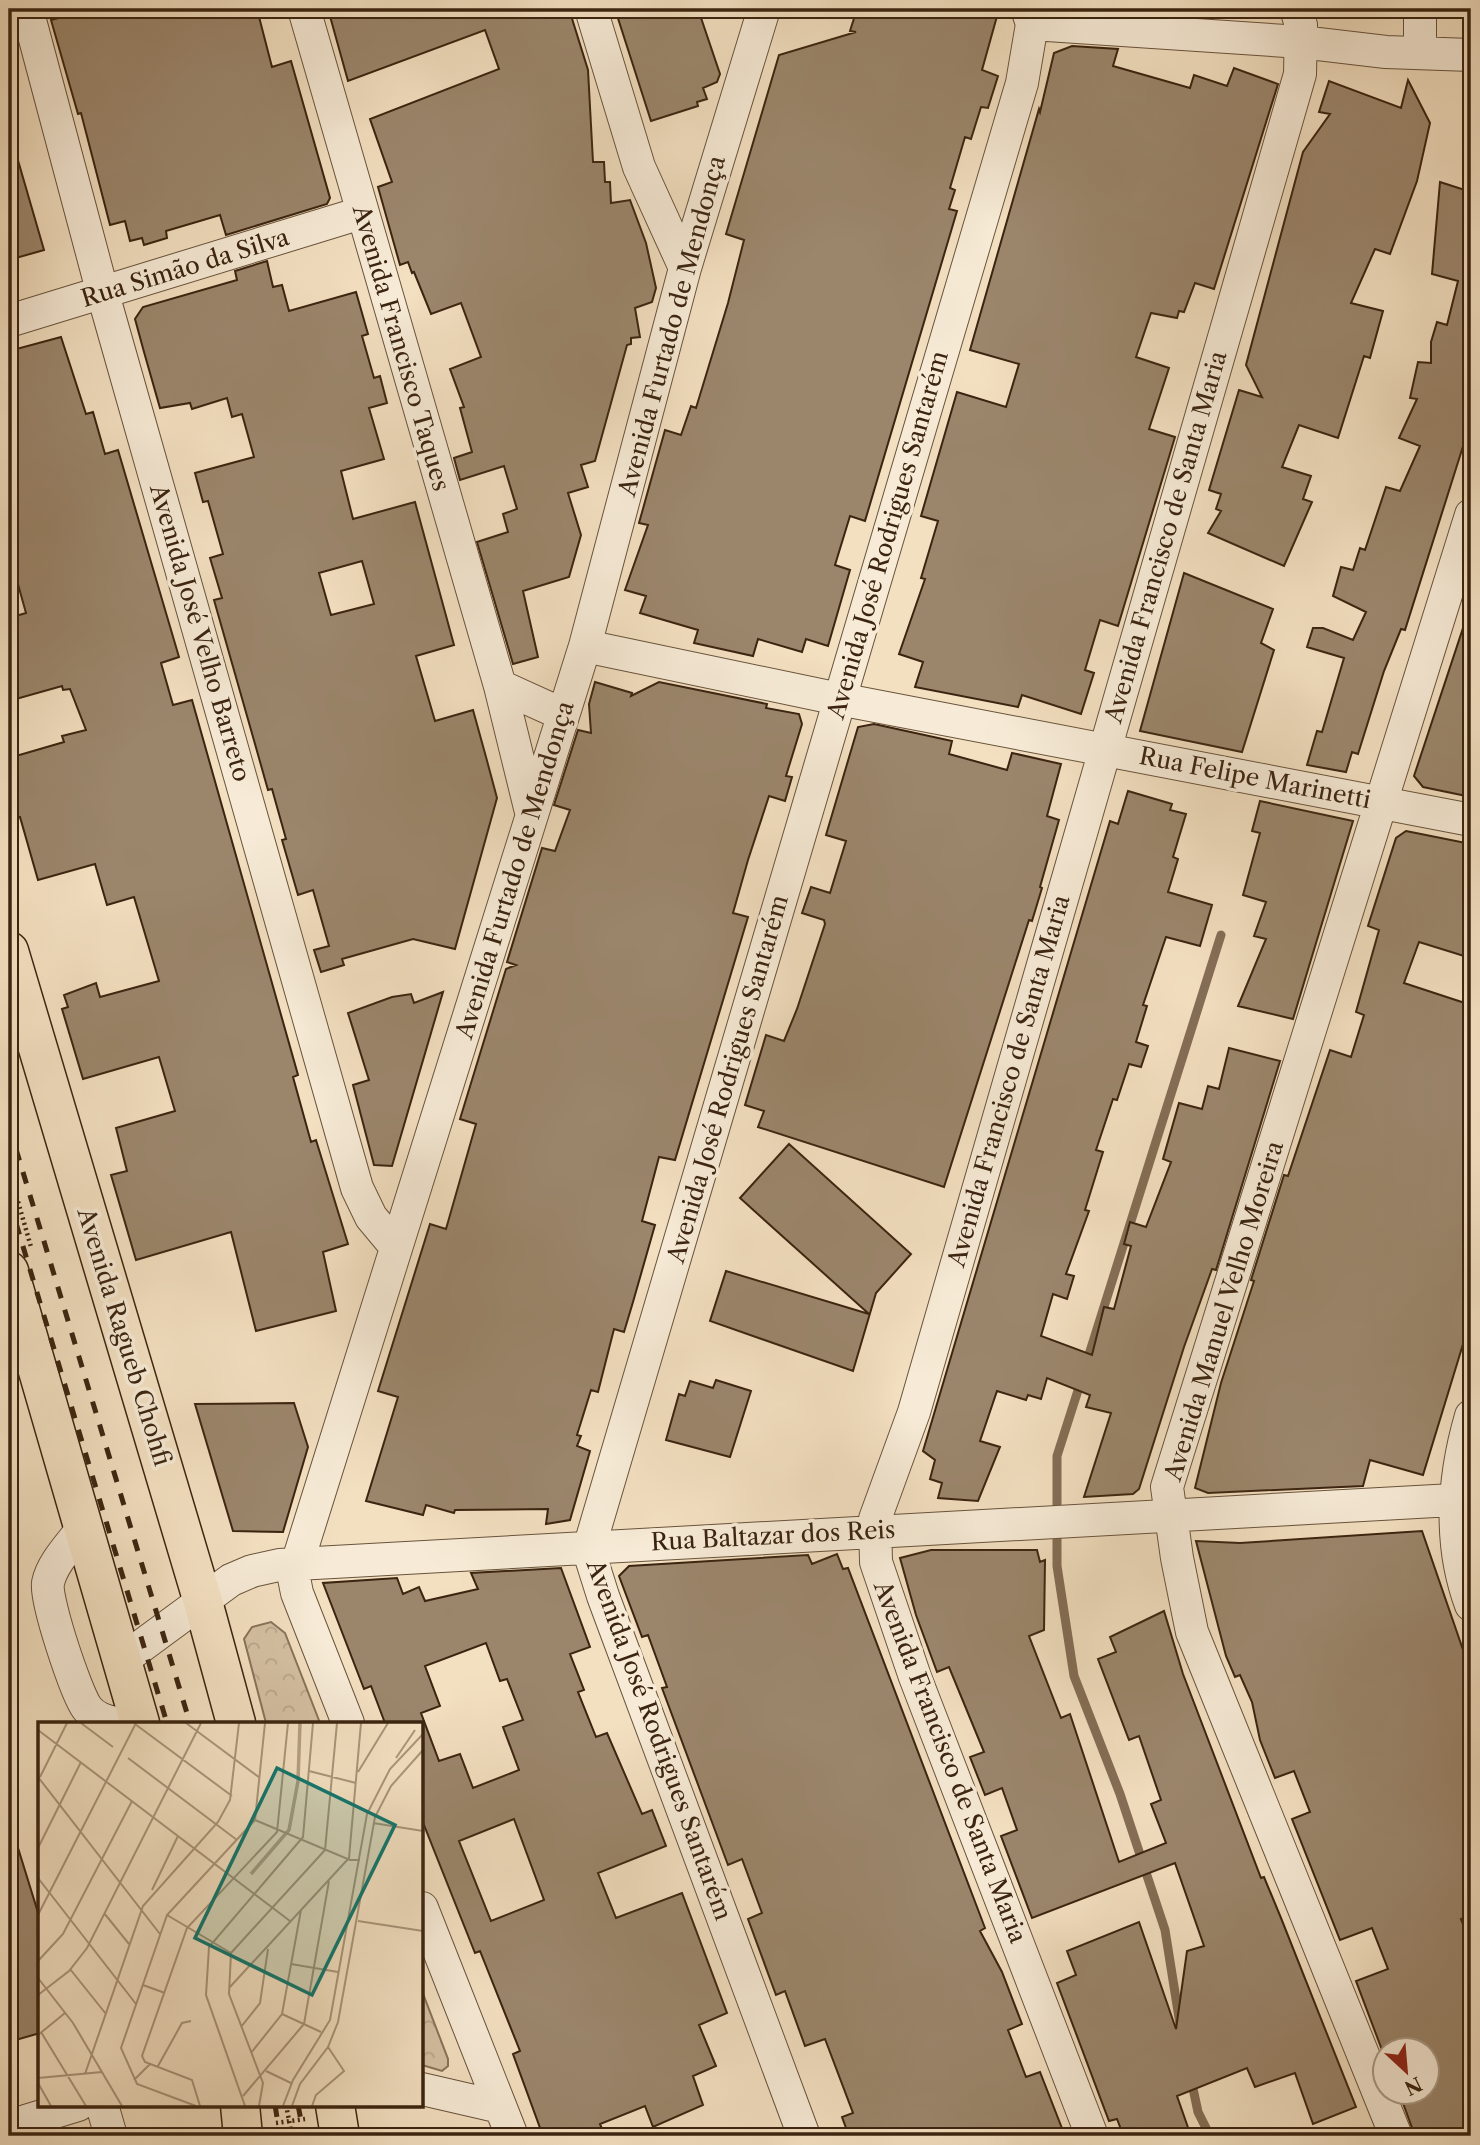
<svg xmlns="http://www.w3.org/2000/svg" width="1480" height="2145" font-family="'Libre Caslon Text',serif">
  <defs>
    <pattern id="park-crowns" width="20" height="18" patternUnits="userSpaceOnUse" patternTransform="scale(1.75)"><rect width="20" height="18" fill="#d4c0a3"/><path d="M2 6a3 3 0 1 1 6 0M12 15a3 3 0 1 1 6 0" fill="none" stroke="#b7a58b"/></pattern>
  </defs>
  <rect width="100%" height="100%" fill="#f3e0c1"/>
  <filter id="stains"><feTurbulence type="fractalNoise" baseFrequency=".00286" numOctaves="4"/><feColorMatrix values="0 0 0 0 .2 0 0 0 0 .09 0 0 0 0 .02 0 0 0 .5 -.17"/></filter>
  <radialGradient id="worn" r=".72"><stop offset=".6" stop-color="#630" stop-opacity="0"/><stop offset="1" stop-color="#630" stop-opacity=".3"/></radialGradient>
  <path fill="url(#park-crowns)" stroke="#88725a" stroke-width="2" d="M271,1622L285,1633L320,1723H266L244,1639L252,1627Z
    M422,1991L448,2059V2066L442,2071L422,2065Z"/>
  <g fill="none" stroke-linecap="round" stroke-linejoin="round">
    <path stroke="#846e56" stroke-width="9" d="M1086,1364L1221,935
      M1081,1381L1057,1456V1566L1074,1676L1120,1794L1165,1930L1180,2024
      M1191,2079L1198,2112L1210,2136"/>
  </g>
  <path fill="#9b866c" stroke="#3b2410" stroke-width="2" fill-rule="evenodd" d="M92,9H257L272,67L291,61L330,198L327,204L226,235L220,215L166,231L167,238L144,245L142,238L130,241L125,221L110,225L81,113L78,114L51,20Z
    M328,9H569L588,70L593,162H604L605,182H610L611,203L630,200L646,243L656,288L652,302L635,308L640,337L631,338V344L627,345L595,461L581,465L588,487L568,493L581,535L569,577L523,591L538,657L513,664L477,542L508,532L503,514L517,509L504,466L460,480L454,458L472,452L460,408L464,407L450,369L481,357L461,303L431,314L414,272L412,273L408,262L400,265L378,187L392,182L370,119L499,69L485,30L348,81Z
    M615,9H698L720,74L717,82L703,88L707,99L697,102L698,106L651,121Z
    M857,9H999L982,70L998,76L988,108L981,107L971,139L965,137L950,188L955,190L949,209L957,211L865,521L850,516L835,565L850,570L828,646L806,639L802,652L758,639L753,656L694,643L698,630L640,613L646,596L625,590L648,525L639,523L665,430L681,435L691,406L696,408L728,303L744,240L726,234L779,55L856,32L850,31Z
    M1072,46L1118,49L1113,66L1190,88L1194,75L1227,86L1234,68L1278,84L1214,289L1195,283L1184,312L1179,311L1177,318L1151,313L1136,357L1169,368L1149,429L1175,437L1118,626L1100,620L1085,670L1094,673L1081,714L1022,695L1018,707L915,687L923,662L899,654L925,579L921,578L938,521L921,516L957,392L1006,407L1019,364L970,350L1039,109L1040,112L1054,53Z
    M1408,80L1430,123L1417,181L1390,254L1375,249L1351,303L1383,311L1370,358L1364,356L1338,438L1299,425L1282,467L1311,476L1303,499L1312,502L1284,566L1208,533L1221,511L1216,509L1221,494L1209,490L1239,390L1262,397L1246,365L1303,152L1330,114L1319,112L1329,81L1401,108Z
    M15,150L44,250L9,260V151Z
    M1440,182L1471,192V421L1405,630L1401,629L1384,671L1358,754L1352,752L1346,772L1307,765L1317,731L1322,732L1344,658L1307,647L1313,628H1323L1353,640L1366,612L1333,596L1341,567L1353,570L1360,548L1365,550L1386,487L1400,491L1420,446L1399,438L1417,399L1410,398L1418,362L1431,363V342L1437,322L1447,325L1458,281L1432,274Z
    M267,261L273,287L282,285L289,311L356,292L368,334L362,336L374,378L380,376L387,403L369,408L384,459L341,471L353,519L415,502L454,645L416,656L435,721L473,710L486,757L497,798L455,949L413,939L342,959L344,965L321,972L314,950L329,946L313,890L298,895L282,840L286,839L272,789L268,790L255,744L214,600L222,598L210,558L223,554L208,501L203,502L195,473L254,457L242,414L232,417L227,398L192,409L190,403L160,408L144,352L135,319L143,307L237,280L235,271ZM362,561L374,604L331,615L319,573Z
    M61,337L86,414L93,412L105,454L118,450L179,657L161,663L173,705L192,700L298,1075L293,1077L311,1142L316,1140L348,1244L323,1252L336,1311L256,1331L231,1232L136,1260L111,1175L127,1171L116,1128L175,1111L159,1057L83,1079L62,1009L68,1007L64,995L96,983L100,997L159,981L134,897L107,905L95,864L38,880L20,817L9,820V758L64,742L62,736L86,730L70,689L63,690L62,686L9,701V618L26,613L14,570L9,571V351Z
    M1184,573L1273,609L1261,643L1274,650L1242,752L1140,731Z
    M1467,616L1471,617V797L1423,787L1414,776Z
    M595,682L632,693L631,696L659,682L767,704L766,708L799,714L802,724L786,776L792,777L785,801L769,796L748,860L733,913L748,917L675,1160L659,1157L642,1221L655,1225L633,1302L624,1332L614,1329L598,1392L591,1390L577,1435L581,1436L577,1446L590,1451L570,1520L546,1524L548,1509L455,1510L454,1513L426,1505L423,1515L366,1501L398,1397L378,1391L430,1224L446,1229L476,1124L460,1119L506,969L516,965L507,962L542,848L555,851L570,810L554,805L578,730L591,733L589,704Z
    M874,724L952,741L949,754L1007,770L1012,753L1061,764L1047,816L1059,820L1040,887L1042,888L1032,921L1029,920L944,1187L758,1127L764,1111L745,1105L766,1035L784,1041L797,1009L825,924L824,920L802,913L811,887L830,893L846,841L826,835L858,727Z
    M1128,791L1172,804L1170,810L1186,814L1173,857L1178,859L1168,892L1212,905L1200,946L1166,937L1143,1005L1147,1006L1136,1042L1148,1046L1141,1067L1129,1064L1117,1100L1113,1099L1096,1150L1103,1152L1085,1210L1089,1211L1066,1274L1074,1276L1067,1299L1053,1294L1041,1336L1092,1355L1104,1307L1114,1309L1131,1246L1124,1244L1130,1222L1146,1227L1171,1162L1163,1159L1179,1103L1202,1109L1208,1086L1219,1089L1229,1048L1280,1061L1216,1270L1212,1269L1184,1347L1139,1489L1133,1494L1084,1497L1111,1413L1086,1407L1090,1395L1047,1378L1041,1399L1028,1395L1026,1400L997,1391L980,1441L1000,1447L978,1501L938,1498L942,1483L930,1479L935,1460L923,1451L1110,821L1118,824Z
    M1260,801L1353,821L1293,1019L1238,1006L1266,939L1254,936L1266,902L1243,895L1260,833L1252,831Z
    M1406,831L1471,844V933L1464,956L1419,942L1404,983L1471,1005V1318L1423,1475L1370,1460L1363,1486L1208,1493L1195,1488L1221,1383L1254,1281L1251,1280L1284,1175L1288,1176L1330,1050L1351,1057L1364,1015L1356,1012L1379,930L1368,926L1396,838Z
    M443,992L392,1166L374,1165L353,1085L369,1080L348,1013L392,997L411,994L414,1003Z
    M789,1144L911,1254L876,1293L853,1371L710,1321L726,1271L869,1314L740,1198Z
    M716,1380L751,1391L730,1457L666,1440L679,1394L685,1396L690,1381L713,1388Z
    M294,1403L308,1447L283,1532L233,1531L195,1404Z
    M1422,1531L1471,1673V1915L1461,1919L1471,1945V2136H1415L1399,2092H1427V2050H1385V2057L1382,2050L1356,1981L1388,1969L1372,1928L1340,1940L1292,1819L1310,1812L1294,1771L1275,1778L1260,1740L1252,1702L1240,1675L1235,1677L1226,1656L1196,1541L1240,1543Z
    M931,1550H1037L1040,1562L1045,1560L1044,1630L1029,1636L1061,1718L1070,1714L1119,1862L1166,1843L1151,1804L1161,1800L1139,1736L1129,1740L1098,1659L1116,1652L1110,1637L1164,1611L1183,1674L1261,1878L1264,1877L1281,1918L1356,2107L1313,2124L1295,2073L1255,2087L1247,2068L1177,2096L1191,2136H1135L1132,2128L1122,2132L1117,2119L1109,2121L1057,1983L1076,1975L1067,1951L1139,1922L1176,2029L1187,1951L1204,1946L1175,1863L1032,1918L1001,1836L1017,1830L1002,1788L985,1795L970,1757L984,1752L949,1667L937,1672L916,1615L900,1558Z
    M837,1554L843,1569L848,1568L985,1928L980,1931L1002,1972L1022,2024L1008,2030L1026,2077L1040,2072L1065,2136H849L842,2117L853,2113L825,2039L805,2046L785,1991L776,1995L748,1919L762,1913L742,1859L728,1865L662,1688L667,1687L648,1635L642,1637L619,1576L629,1566L808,1555L812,1564Z
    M561,1568L590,1647L570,1654L584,1690L578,1692L596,1737L607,1733L642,1814L652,1810L666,1846L598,1873L616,1918L682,1893L727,2013L699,2025L716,2066L693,2076L703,2105L653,2127L645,2106L600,2124L605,2136H543L513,2054L520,2051L480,1951L475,1953L422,1820V1723H385L371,1686L364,1689L323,1583L397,1578L403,1594L419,1587L425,1601L478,1589L471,1573ZM486,1643L500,1681L507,1679L523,1720L503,1727L519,1770L473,1788L460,1754L439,1761L421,1713L440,1706L425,1666ZM514,1819L544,1900L491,1921L459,1841Z
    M9,1835H14L40,1919V2033L9,2042Z"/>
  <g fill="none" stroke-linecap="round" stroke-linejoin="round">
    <defs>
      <path id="minor" d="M27,9L103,294L357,1188L371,1217L396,1247
        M304,9L500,686L531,812
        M591,9L639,167L685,268
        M1420,9V51
        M1032,24L1301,42L1386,52L1471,55
        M9,321L361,213
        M585,646L839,699L1471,820
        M500,686L553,710L565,708
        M1471,1416C1453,1478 1448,1543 1471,1605
        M83,1528C72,1543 52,1563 48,1583C45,1600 76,1693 87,1708C93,1716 105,1721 115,1723
        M121,1661L231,1580L252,1571L279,1565L1453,1500
        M348,1723L297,1593L294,1578L297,1564L585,646L685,268L764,9
        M422,1908L512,2136
        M422,2089L500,2107
        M102,2105L111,2136
        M9,2126L78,2105
        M804,2136L603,1596L591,1558L590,1545L1022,83L1032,24L1027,9
        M1092,2136L915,1677L876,1562L875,1519L914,1412L1300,74L1301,25L1296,9
        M1396,2136L1192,1632L1177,1558L1167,1487L1471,515"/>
      <path id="highway" d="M9,951L203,1602L236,1723
        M9,1271L140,1723
        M240,2105L243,2136
        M335,2105L340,2136"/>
    </defs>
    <use href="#minor" stroke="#69533c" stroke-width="34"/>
    <use href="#highway" stroke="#3b2410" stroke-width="41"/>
    <path stroke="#3b2410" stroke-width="4.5" stroke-dasharray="2 3.5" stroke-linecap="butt" d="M9,1170L31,1247
      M286,2105L292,2136
      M276,2123L305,2119"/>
    <use href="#minor" stroke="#f7ebd7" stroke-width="32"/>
    <use href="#highway" stroke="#f3e0c1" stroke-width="38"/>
    <path stroke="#3b2410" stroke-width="5" stroke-dasharray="12 12" stroke-linecap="butt" d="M9,1126L190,1723
      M9,1200L167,1723
      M275,2105L280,2136
      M298,2105L304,2136"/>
  </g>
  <g text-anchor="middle" stroke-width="7" stroke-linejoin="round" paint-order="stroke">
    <g font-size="24" fill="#3b2410" stroke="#f7ebd7">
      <text transform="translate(185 268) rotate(-17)" y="8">Rua Simão da Silva</text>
      <text transform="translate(672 326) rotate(-75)" y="8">Avenida Furtado de Mendonça</text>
      <text transform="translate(401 348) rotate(74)" y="8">Avenida Francisco Taques</text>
      <text transform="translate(888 535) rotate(-74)" y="8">Avenida José Rodrigues Santarém</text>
      <text transform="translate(1166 537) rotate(-74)" y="8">Avenida Francisco de Santa Maria</text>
      <text transform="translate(200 633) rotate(74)" y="8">Avenida José Velho Barreto</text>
      <text transform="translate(1255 778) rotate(11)" y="8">Rua Felipe Marinetti</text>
      <text transform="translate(515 870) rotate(-73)" y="8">Avenida Furtado de Mendonça</text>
      <text transform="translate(728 1079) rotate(-74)" y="8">Avenida José Rodrigues Santarém</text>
      <text transform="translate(1009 1081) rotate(-74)" y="8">Avenida Francisco de Santa Maria</text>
      <text transform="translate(1224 1311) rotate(-73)" y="8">Avenida Manuel Velho Moreira</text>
      <text transform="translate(124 1337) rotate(73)" y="8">Avenida Ragueb Chohfi</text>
      <text transform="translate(773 1536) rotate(-3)" y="8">Rua Baltazar dos Reis</text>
      <text transform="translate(659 1740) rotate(70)" y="8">Avenida José Rodrigues Santarém</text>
      <text transform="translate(950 1762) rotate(69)" y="8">Avenida Francisco de Santa Maria</text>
    </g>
  </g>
  <g transform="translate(38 1722)">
    <rect width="385" height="385" fill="#f3e0c1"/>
    <path fill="none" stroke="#b4a085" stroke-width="3.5" d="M213,152L251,108L260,59L262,1"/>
    <path fill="none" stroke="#a9957a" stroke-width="2" d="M43,1L75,25M148,1L222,56M97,2L194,74M0,8L252,199M90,36L199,118M358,36L377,8M271,49L318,61M320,50L350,1M0,55L122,212M2,55L29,1M217,98L312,138H322M335,101L385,109M0,126L43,40M0,156L98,282M114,168L140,114M66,191L91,222M0,193L98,1M129,193L193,231M320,199L385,209M0,239L25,212L94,79M253,242L300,250M32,247L68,292M0,256L35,301L84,384M105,263L127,271M191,266L311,136L323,1M0,273L31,249L49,226L163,1M244,292L283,310M385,302V329M203,305L222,281L230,227M3,310L48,384M0,313L27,291M213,331L244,292L263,188M120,344L144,301L153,299M228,349L253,361M47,352L105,184L180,100L192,78L201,1M0,356L64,350M96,358L112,342M0,361L13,384M205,374L266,302L291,159M158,384L99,362L83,326L129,193L217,98L227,1M162,384L154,358L107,340L104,334L149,206L239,110L250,1M207,384L168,273L171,225L265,115L275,1M221,384L225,361L191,272L193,231L287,128L299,1M245,384L255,358L292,298L329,92L352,47L385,12M254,384L262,362L290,325L300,300L337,95L353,64L385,28M274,384L278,373L306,349L290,325"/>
    <path fill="#0f766e" fill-opacity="0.15" stroke="#0f766e" stroke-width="3.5" d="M239,46L357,103L274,273L157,216Z"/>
    <rect width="385" height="385" fill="none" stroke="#3b2410" stroke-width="3.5"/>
  </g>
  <rect width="1480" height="2145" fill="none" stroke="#f3e0c1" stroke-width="35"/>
  <rect x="10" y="10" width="1459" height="2124" fill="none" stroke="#3b2410" stroke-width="3.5"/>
  <rect x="18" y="18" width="1445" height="2110" fill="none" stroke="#3b2410" stroke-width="2"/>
  <g transform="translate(1406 2071) rotate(154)"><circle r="33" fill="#f7ebd7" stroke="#ac9b87" stroke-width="2"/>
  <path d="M0-5L12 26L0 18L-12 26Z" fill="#8f2418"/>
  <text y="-10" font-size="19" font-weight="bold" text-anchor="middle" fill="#3b2410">N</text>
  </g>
  <rect width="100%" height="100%" filter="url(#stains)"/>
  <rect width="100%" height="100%" fill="url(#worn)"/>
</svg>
